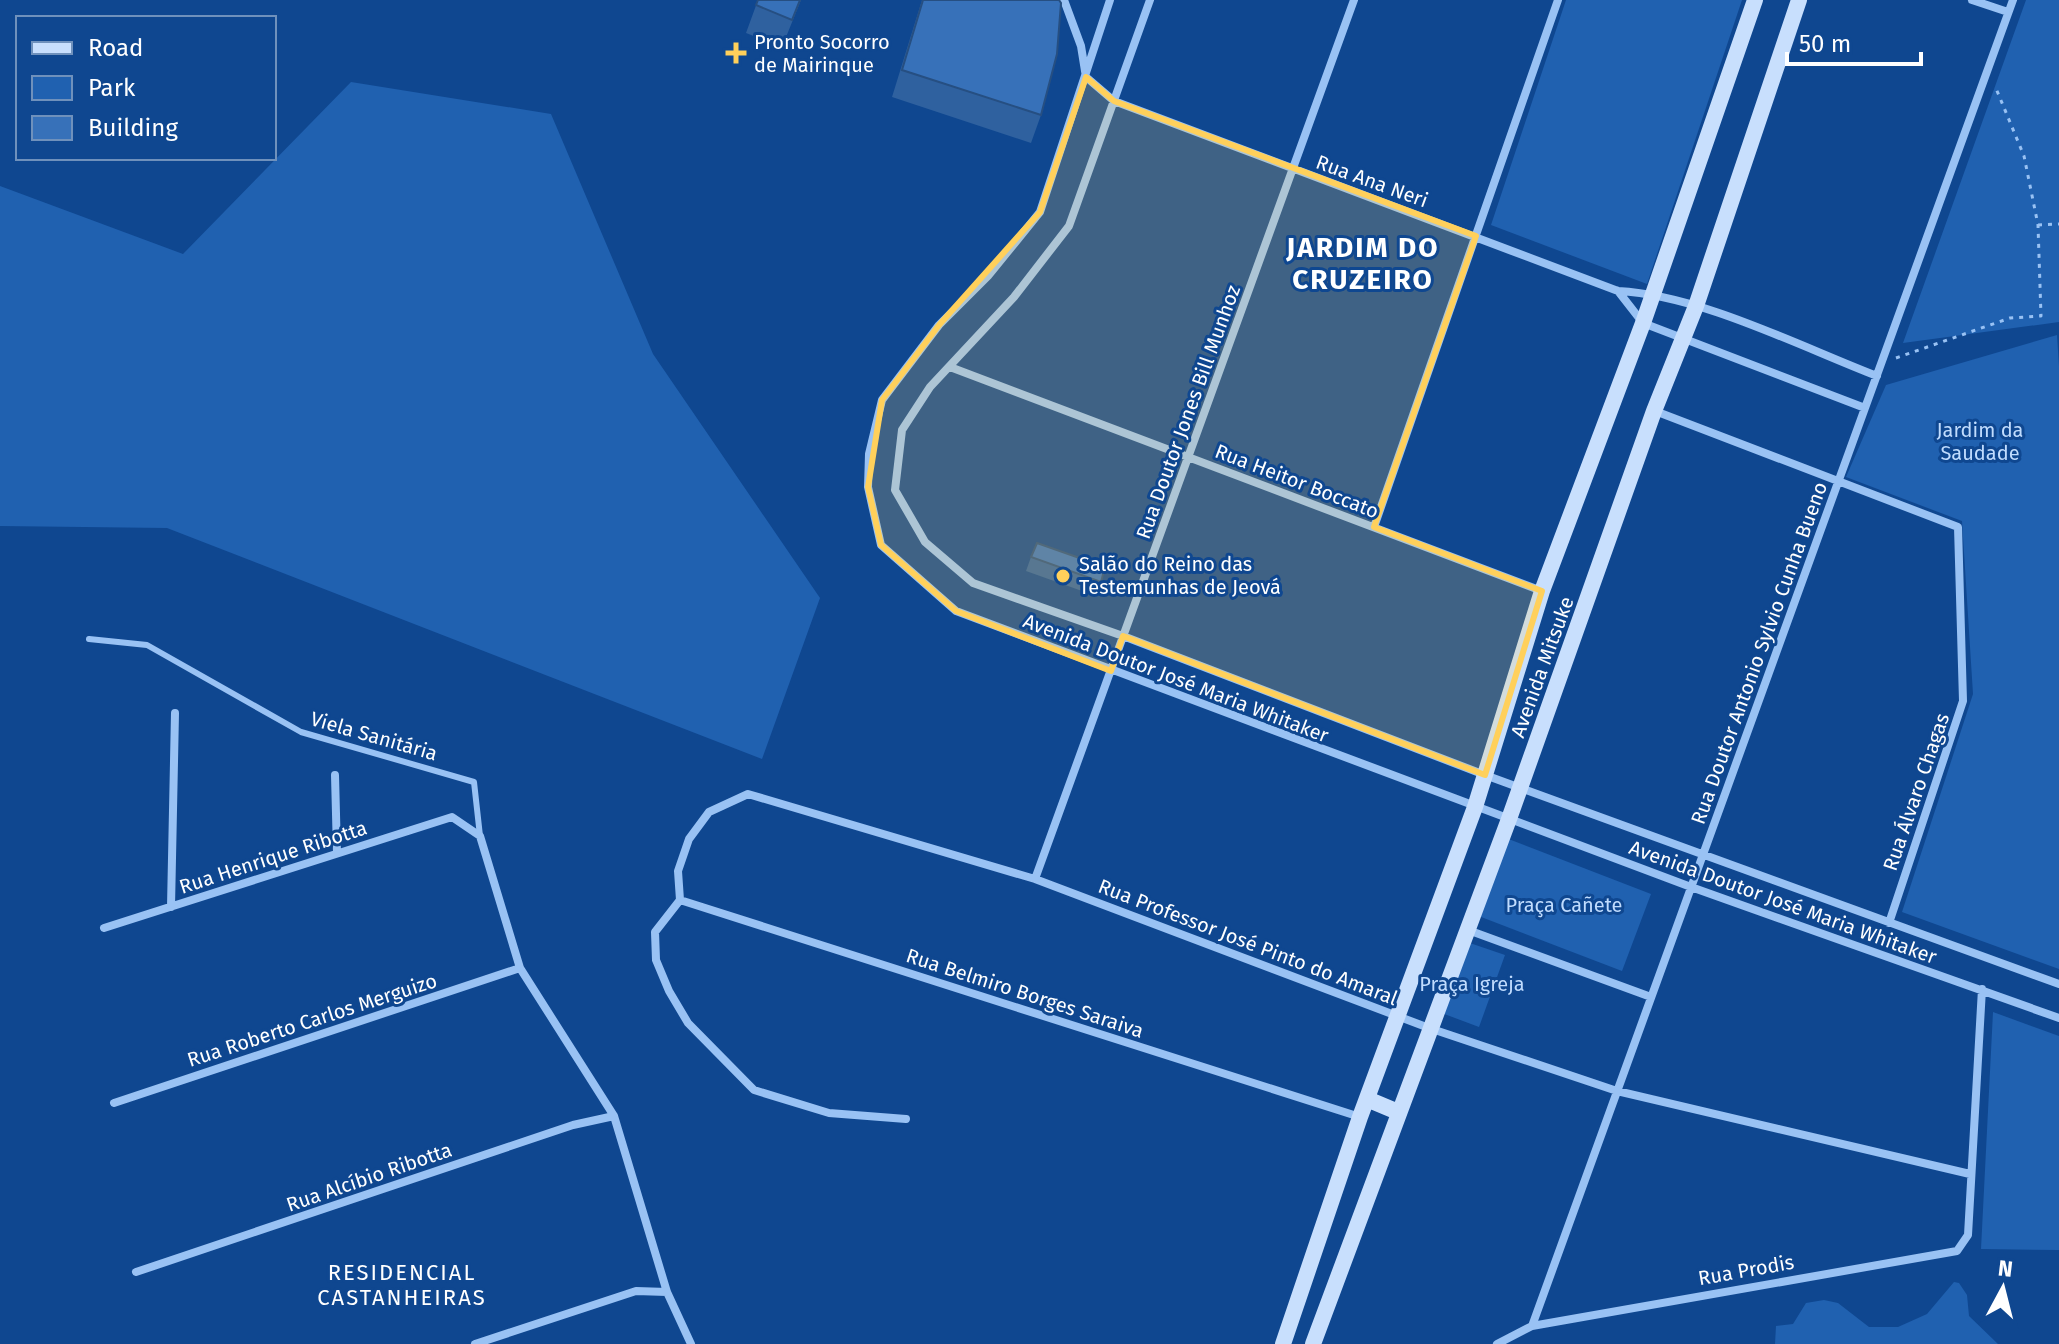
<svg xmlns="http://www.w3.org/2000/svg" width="2059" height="1344" font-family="'Fira Sans',sans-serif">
  <rect width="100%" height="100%" fill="#0f4790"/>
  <path fill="#2061b0" d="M1566,0H1742L1647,284L1491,225Z
    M2026,0H2059V322L1903,343Z
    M351,82L551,114L653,354L820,598L762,759L167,528L0,526V186L183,254Z
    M2057,335L2059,366V969L1902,912L1973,694L1962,521L1846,477L1886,385Z
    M1506,838L1651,894L1622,971L1476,915Z
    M1464,941L1505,955L1479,1027L1439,1012Z
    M1993,1012L2059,1036V1250L1981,1249Z
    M1954,1282L1959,1283L1967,1295L1969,1316L1998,1344H1775L1776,1326L1793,1324L1806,1303L1824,1300L1838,1303L1869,1327H1898L1927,1314Z"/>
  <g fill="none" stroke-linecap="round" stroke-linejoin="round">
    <path stroke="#99c2f4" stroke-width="3" stroke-dasharray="4 6" stroke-linecap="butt" d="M2038,225L2059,224
      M1896,358L2010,318L2041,316L2038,225L2024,156L1995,86"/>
    <path stroke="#99c2f4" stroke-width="6" d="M89,639L147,645L301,732L474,782L480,836"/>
    <path stroke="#99c2f4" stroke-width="8" d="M1064,0L1081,46L1086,77L1114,101L1618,291C1700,295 1799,346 1877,376
      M1110,0L1040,212L988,276L939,325L882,400L869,454L868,487L881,545L956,611L1691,887L2059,1018
      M1150,0L1069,226L1014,297L930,387L902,430L895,490L925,542L973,583L1123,636L1485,775L2059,984
      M1972,0L2008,12
      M1618,291L1643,323L1865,408
      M950,367L1542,591
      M1655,411L1958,527L1963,701L1889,923
      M1374,527L1558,0
      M335,775L337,853
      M1035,879L1354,0
      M680,900L1360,1117
      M171,907L175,713
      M104,928L452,817L480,836L520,968L614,1116L667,1292L691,1344
      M1468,930L1651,997
      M114,1103L520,968
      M906,1119L829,1113L754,1090L688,1023L669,991L656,960L655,932L680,900L678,871L689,839L709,812L748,794L1035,879L1429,1028L1617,1091L1970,1174
      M136,1272L573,1125L614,1116
      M1532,1326L1957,1251L1968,1235L1982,989
      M475,1344L636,1291L667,1292
      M1497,1344L1532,1326L2013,0"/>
    <path stroke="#c8dffd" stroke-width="16" d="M1367,1099L1398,1112
      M1283,1344L1360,1117L1475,807L1542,591L1643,323L1755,0
      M1313,1344L1509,819L1654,411L1696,306L1799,0"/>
  </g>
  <path fill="#2f619f" d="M758,0H801L782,47L746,33Z
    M922,0H1059L1041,115L1031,143L892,97Z
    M1031,557L1101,582L1096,596L1026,571Z"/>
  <path fill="#3771b9" stroke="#264f82" stroke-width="2" d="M758,0H800L792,20L756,5Z
    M923,0H1059L1061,3L1057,54L1041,115L902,70Z
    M1037,543L1105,567L1101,582L1031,557Z"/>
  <path fill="#ffd05b" fill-opacity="0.2" stroke="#ffd05b" stroke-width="6" stroke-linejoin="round" d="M1086,77L1114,101L1476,236L1374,527L1542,591L1485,775L1123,636L1111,671L956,611L881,545L868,487L882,400L939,325L1040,212Z"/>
  <g fill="#ffd05b" stroke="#0f4790" stroke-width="3">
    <path d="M732 41h8v8h8v8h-8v8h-8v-8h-8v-8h8z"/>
    <circle cx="1063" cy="576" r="8"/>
  </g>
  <g text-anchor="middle" stroke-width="6" stroke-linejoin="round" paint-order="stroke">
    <g font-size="20" fill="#fff" stroke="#0f4790" text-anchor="start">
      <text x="754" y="49">Pronto Socorro<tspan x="754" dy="23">de Mairinque</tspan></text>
      <text x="1079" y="571">Salão do Reino das<tspan x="1079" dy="23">Testemunhas de Jeová</tspan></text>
    </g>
    <g font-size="20" fill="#fff" stroke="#0f4790">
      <text transform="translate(1372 181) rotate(20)" y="7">Rua Ana Neri</text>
      <text transform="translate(1188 412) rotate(-70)" y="7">Rua Doutor Jones Bill Munhoz</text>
      <text transform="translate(1297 481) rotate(21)" y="7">Rua Heitor Boccato</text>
      <text transform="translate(1759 653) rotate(-70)" y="7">Rua Doutor Antonio Sylvio Cunha Bueno</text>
      <text transform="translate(1542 667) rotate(-70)" y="7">Avenida Mitsuke</text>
      <text transform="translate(1176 678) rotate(21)" y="7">Avenida Doutor José Maria Whitaker</text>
      <text transform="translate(374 736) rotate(16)" y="7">Viela Sanitária</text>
      <text transform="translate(1916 792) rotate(-71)" y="7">Rua Álvaro Chagas</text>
      <text transform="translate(273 857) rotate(-18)" y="7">Rua Henrique Ribotta</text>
      <text transform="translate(1783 902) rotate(20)" y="7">Avenida Doutor José Maria Whitaker</text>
      <text transform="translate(1248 942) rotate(21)" y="7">Rua Professor José Pinto do Amaral</text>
      <text transform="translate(1025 993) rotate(18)" y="7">Rua Belmiro Borges Saraiva</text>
      <text transform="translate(312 1020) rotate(-18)" y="7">Rua Roberto Carlos Merguizo</text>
      <text transform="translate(369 1177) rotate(-19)" y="7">Rua Alcíbio Ribotta</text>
      <text transform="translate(1746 1270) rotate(-10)" y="7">Rua Prodis</text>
    </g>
    <g font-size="20" fill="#c0dcfe" stroke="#0f4790">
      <text x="1980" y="437">Jardim da<tspan x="1980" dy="23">Saudade</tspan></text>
      <text x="1564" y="912">Praça Cañete</text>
      <text x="1472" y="991">Praça Igreja</text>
    </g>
    <g font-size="22" letter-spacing="2" fill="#fff" stroke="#0f4790">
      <text x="402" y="1280">RESIDENCIAL<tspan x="402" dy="25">CASTANHEIRAS</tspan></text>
    </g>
    <g font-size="28" font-weight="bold" letter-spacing="2" fill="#fff" stroke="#0f4790">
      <text x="1363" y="257">JARDIM DO<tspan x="1363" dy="32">CRUZEIRO</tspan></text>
    </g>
  </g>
  <rect x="16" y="16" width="260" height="144" fill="#0f4790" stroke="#6f91bc" stroke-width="2"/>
  <rect x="32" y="42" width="40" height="12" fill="#c8dffd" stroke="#6f91bc" stroke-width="2"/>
  <text x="88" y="56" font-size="24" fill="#ffffff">Road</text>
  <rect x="32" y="76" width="40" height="24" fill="#2061b0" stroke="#6f91bc" stroke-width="2"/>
  <text x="88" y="96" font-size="24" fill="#ffffff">Park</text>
  <rect x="32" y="116" width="40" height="24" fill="#3771b9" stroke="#6f91bc" stroke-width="2"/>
  <text x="88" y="136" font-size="24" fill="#ffffff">Building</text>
  <g transform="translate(2003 1288) rotate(7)" stroke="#0f4790" stroke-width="6" paint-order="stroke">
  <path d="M0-6L14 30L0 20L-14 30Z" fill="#ffffff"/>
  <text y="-12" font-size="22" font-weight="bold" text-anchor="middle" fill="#ffffff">N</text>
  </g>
  <path d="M1787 52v12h134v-12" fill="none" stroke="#ffffff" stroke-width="4"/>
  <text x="1799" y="52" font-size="24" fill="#ffffff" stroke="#0f4790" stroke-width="6" paint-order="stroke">50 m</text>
</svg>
